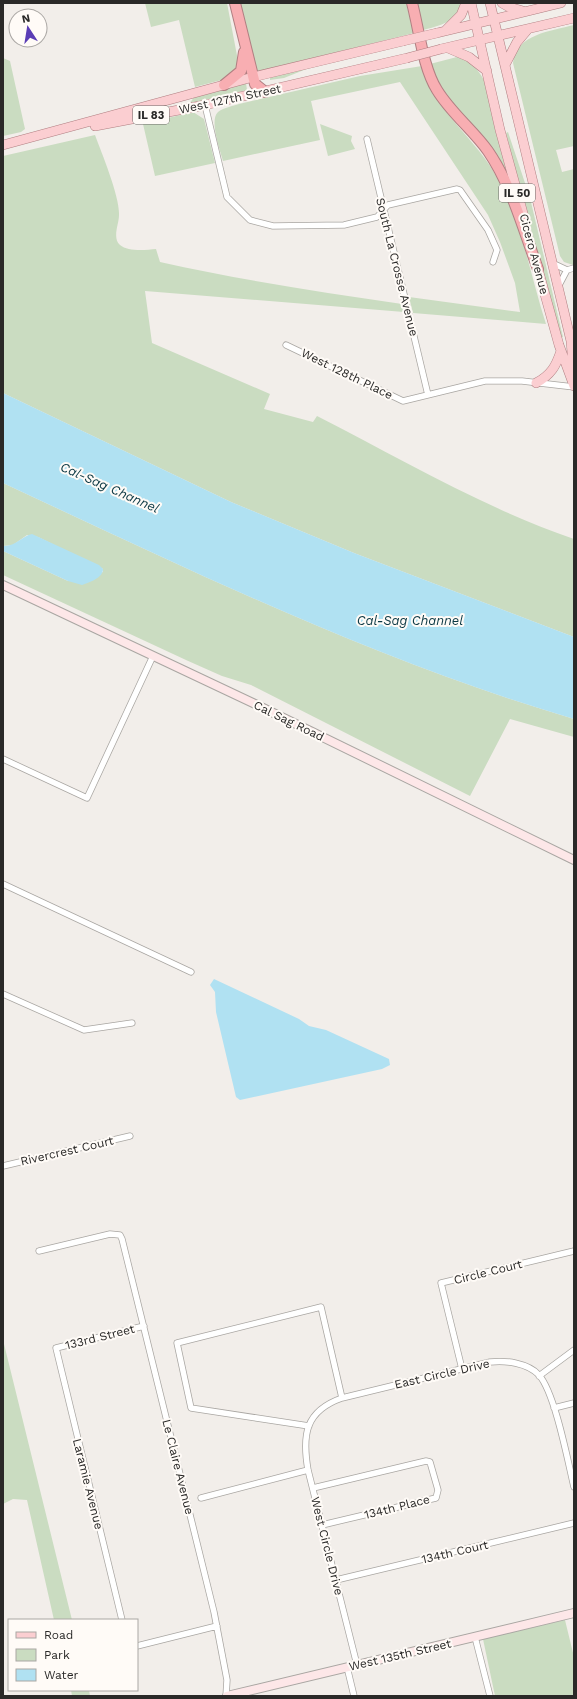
<svg xmlns="http://www.w3.org/2000/svg" width="577" height="1699" font-family="'Work Sans',sans-serif">
  <rect width="100%" height="100%" fill="#f2eeea"/>
  <path fill="#cadcc1" d="M145,3H227L239,66L225,79L195,87L179,20L151,27Z
    M240,3H406L414,33L258,72L256,68Z
    M416,3H460C459,22 438,26 423,30Z
    M574,25V146L556,150L562,172L574,169L573,265L564,262L560,256L513,63C516,34 551,31 574,25Z
    M457,57C471,59 479,71 485,82L510,180L440,86L430,64Z
    M3,58L10,61L25,129L21,132L3,136Z
    M422,66C434,111 477,139 498,179C521,220 531,278 546,324L413,313L409,297L520,312L515,283L500,242L488,215L400,82L311,101L320,140L223,161C220,150 209,120 218,112C223,108 233,106 239,104L360,76Z
    M309,68L284,78L270,80V77Z
    M246,83L247,90L189,104L195,96Z
    M193,112L204,119L215,163L155,176L143,124Z
    M320,124L352,136L351,141L355,149L328,156Z
    M508,132L530,198L563,337L561,338L549,299L506,133Z
    M95,135C102,154 120,197 119,215C119,224 112,238 120,245C128,252 146,250 156,249L160,262C240,280 321,292 402,304L404,312L145,291L152,343L270,394L264,409L313,422L317,416C401,459 484,508 574,539V637L354,553L231,502L3,393V156Z
    M3,483C190,570 376,661 574,719V737L510,719L470,796L251,685L222,676L186,660L3,575V551L68,581L103,572V569L38,537L27,535L13,545L3,546Z
    M3,1340L5,1348L72,1620H54L27,1500L13,1499L3,1504Z
    M565,1620L574,1657V1696H495L483,1639Z
    M71,1690H89L90,1696H72Z"/>
  <path fill="#b0e1f2" d="M3,393L231,502L354,553L574,637V719C376,661 190,570 3,483Z
    M32,534L99,565L103,569C103,578 90,582 82,585L68,581L3,551V546C15,547 22,536 32,534Z
    M214,979L299,1019L309,1026L326,1030L389,1059L390,1065L382,1069L240,1100L236,1097L216,1012L215,992L210,985Z"/>
  <g fill="none" stroke-linecap="round" stroke-linejoin="round">
    <defs>
      <path id="street" d="M205,105L227,197L250,220L273,226L344,225L377,217L388,205L457,189L460,190L488,230L497,250L493,262
        M367,139L428,395
        M552,263L567,270L574,268
        M558,287L567,270
        M286,345L403,401L485,381H522L574,387
        M3,759L87,798L153,656
        M3,884L191,972
        M3,994L84,1030L132,1023
        M3,1166L130,1136
        M39,1251L110,1234L120,1235L122,1239L214,1612L227,1680L226,1696
        M462,1369L441,1283L574,1251
        M539,1376L574,1350
        M554,1408L574,1403
        M309,1426L191,1408L177,1343L321,1307L342,1398
        M313,1488L426,1461L430,1462L438,1490L436,1498L322,1525
        M201,1498L308,1470
        M336,1580L574,1523
        M122,1620L56,1348L144,1326
        M475,1637L490,1696
        M137,1646L217,1626
        M357,1665L308,1470C302,1435 305,1411 342,1398L490,1362C505,1360 528,1363 539,1375C555,1393 568,1462 574,1487
        M347,1667L354,1696"/>
      <path id="secondary" d="M3,585L253,703L574,860
        M227,1696L574,1613"/>
      <path id="primary" d="M471,3L500,130L524,217
        M490,3L571,341L574,376
        M502,3L509,7L523,11
        M446,30L461,15L466,3
        M437,33L561,3
        M448,48L469,57L487,71
        M441,49L574,18
        M505,65L517,42L528,29
        M95,126L205,105L407,58
        M3,145L253,77L403,41
        M536,262L559,345L574,386
        M536,383C551,375 556,366 561,351"/>
      <path id="highway" d="M235,3L255,84L265,92
        M412,3C419,29 423,68 437,90C451,113 473,130 488,151C512,186 523,229 538,269
        M224,85L241,71L244,52"/>
    </defs>
    <use href="#street" stroke="#a9a6a2" stroke-width="7"/>
    <use href="#secondary" stroke="#a9a6a2" stroke-width="10"/>
    <use href="#primary" stroke="#b07f82" stroke-width="10"/>
    <use href="#highway" stroke="#b07f82" stroke-width="12"/>
    <use href="#street" stroke="#fff" stroke-width="5.5"/>
    <use href="#secondary" stroke="#fde7e8" stroke-width="8"/>
    <use href="#primary" stroke="#fbced1" stroke-width="9"/>
    <use href="#highway" stroke="#f8aeb2" stroke-width="10"/>
    <defs>
      <path id="primary-bridge" d="M403,41L437,33
        M407,58L441,49"/>
    </defs>
    <use href="#primary-bridge" stroke="#b07f82" stroke-width="10" stroke-linecap="butt"/>
    <use href="#primary-bridge" stroke="#fbced1" stroke-width="9"/>
  </g>
  <g text-anchor="middle" stroke-width="4" stroke-linejoin="round" paint-order="stroke">
    <g fill="#fffbf7" stroke="#6a6866" stroke-width="1">
      <rect x="133" y="106" width="36" height="18" rx="3"/>
      <rect x="499" y="184" width="36" height="18" rx="3"/>
    </g>
    <g font-size="11" font-weight="bold" fill="#2a2928">
      <text x="151" y="119">IL 83</text>
      <text x="517" y="197">IL 50</text>
    </g>
    <g font-size="12" fill="#2a2928" stroke="#fffbf7">
      <text transform="translate(230 99) rotate(-12)" y="4">West 127th Street</text>
      <text transform="translate(534 254) rotate(75)" y="4">Cicero Avenue</text>
      <text transform="translate(397 267) rotate(76)" y="4">South La Crosse Avenue</text>
      <text transform="translate(347 374) rotate(26)" y="4">West 128th Place</text>
      <text transform="translate(289 721) rotate(26)" y="4">Cal Sag Road</text>
      <text transform="translate(67 1151) rotate(-13)" y="4">Rivercrest Court</text>
      <text transform="translate(488 1272) rotate(-14)" y="4">Circle Court</text>
      <text transform="translate(100 1337) rotate(-14)" y="4">133rd Street</text>
      <text transform="translate(442 1374) rotate(-13)" y="4">East Circle Drive</text>
      <text transform="translate(178 1467) rotate(76)" y="4">Le Claire Avenue</text>
      <text transform="translate(88 1484) rotate(76)" y="4">Laramie Avenue</text>
      <text transform="translate(397 1507) rotate(-14)" y="4">134th Place</text>
      <text transform="translate(327 1546) rotate(76)" y="4">West Circle Drive</text>
      <text transform="translate(455 1552) rotate(-13)" y="4">134th Court</text>
      <text transform="translate(400 1655) rotate(-13)" y="4">West 135th Street</text>
    </g>
    <g font-size="13" font-style="italic" fill="#0b3844" stroke="#fffbf7">
      <text transform="translate(110 487) rotate(24)" y="5">Cal-Sag Channel</text>
      <text x="410" y="625">Cal-Sag Channel</text>
    </g>
  </g>
  <rect width="577" height="1699" fill="none" stroke="#2a2928" stroke-width="8"/>
  <rect x="8" y="1619" width="130" height="72" fill="#fffbf7" stroke="#aaa7a4"/>
  <rect x="16" y="1632" width="20" height="6" fill="#fbced1" stroke="#aaa7a4"/>
  <text x="44" y="1639" font-size="12" fill="#2a2928">Road</text>
  <rect x="16" y="1649" width="20" height="12" fill="#cadcc1" stroke="#aaa7a4"/>
  <text x="44" y="1659" font-size="12" fill="#2a2928">Park</text>
  <rect x="16" y="1669" width="20" height="12" fill="#b0e1f2" stroke="#aaa7a4"/>
  <text x="44" y="1679" font-size="12" fill="#2a2928">Water</text>
  <g transform="translate(28 28) rotate(348)"><circle r="19" fill="#fffbf7" stroke="#aaa7a4"/>
  <path d="M0-3L7 15L0 10L-7 15Z" fill="#5a3db5"/>
  <text y="-6" font-size="11" font-weight="bold" text-anchor="middle" fill="#2a2928">N</text>
  </g>
</svg>
